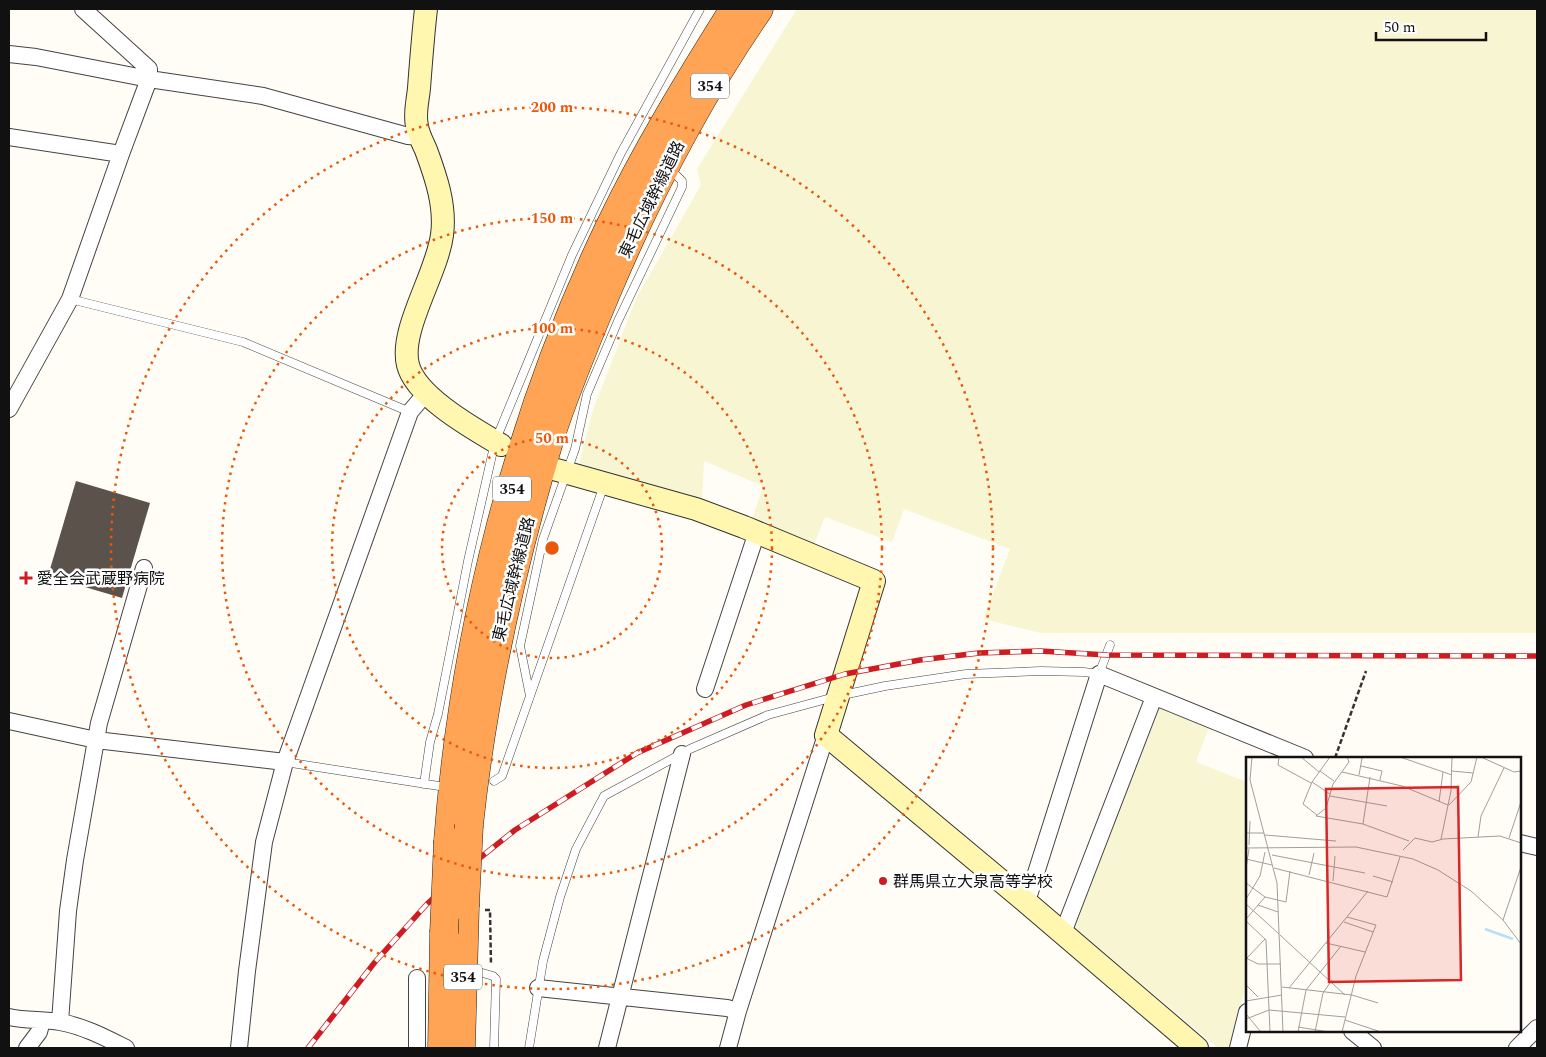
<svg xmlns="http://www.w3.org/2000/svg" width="1546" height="1057" font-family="Spectral,'Noto Sans JP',serif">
  <rect width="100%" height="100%" fill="#fffdf5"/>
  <path fill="#f8f5d2" d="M797,9H1537V633H1041L983,619L1010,549L904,509L892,542L825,517L814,545L752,520L763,486L704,461L702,499L578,467L593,410L636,299L701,185L697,169Z
    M1156,703L1209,727L1196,762L1247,782V981L1230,1048H1218L1069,923Z"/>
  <path fill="#5b524c" d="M76,481L150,503L122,598L48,576Z"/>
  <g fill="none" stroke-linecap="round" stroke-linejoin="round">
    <defs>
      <path id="lane" d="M70,299L243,342L410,412
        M530,696L520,646L543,539L575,449L587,394L618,321L682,187V181L670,169
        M285,762L439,786
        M494,781L502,776L604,485
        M424,784L430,742L438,714L468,561L495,442L572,255L621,153L700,9
        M479,972L493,976L496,979L494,1048
        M529,1048L543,961L560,897L576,849L604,796L690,749L768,715L838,696L885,686L966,674L1041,671L1084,672L1099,674L1110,645"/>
      <path id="street" d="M9,54L36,57L149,79L263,96L408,136L421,137
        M9,137L121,154
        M9,409L70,299L121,154L149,79V69L83,9
        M705,689L757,532
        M9,721L96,740L285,762
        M1520,843L1537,847
        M1025,901L1030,892L1099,674L1305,758
        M1066,925L1154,697
        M417,978V1048
        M538,988L727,1008L738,1011
        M9,1017C26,1021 43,1019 60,1022C83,1026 106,1038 126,1048
        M60,1022L68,911L75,860L96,740L99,723L144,568
        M1352,1031L1373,1048
        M27,1048L39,1032L42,1021
        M239,1048L247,971L264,842L285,762L410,412L426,393
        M607,1048L682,754
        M728,1048L738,1011L826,735
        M1238,1048L1247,1012
        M1517,1048L1537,1028"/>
      <path id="secondary" d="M426,9C423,35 421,62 419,88C418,100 414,114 417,126C418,134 423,143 426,150C436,177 446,206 442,235C437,274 399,330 408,365C416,397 474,429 501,445
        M557,470L696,509L744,527L874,581L826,735L1025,901L1197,1048"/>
      <path id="highway" d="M469,825C483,694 512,564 550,438C566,388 587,339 607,291C649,192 698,97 759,9
        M448,841C464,630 518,418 610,226C646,151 690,79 734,9
        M442,1048L444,933
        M461,1048L465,906"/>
    </defs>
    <use href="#lane" stroke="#444" stroke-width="9"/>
    <use href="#street" stroke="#444" stroke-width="18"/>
    <use href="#secondary" stroke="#333" stroke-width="24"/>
    <use href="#highway" stroke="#222" stroke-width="29"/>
    <path stroke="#333" stroke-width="2.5" stroke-dasharray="5 2.5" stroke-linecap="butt" d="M1335,758L1366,671
      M485,910H490L491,965"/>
    <use href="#lane" stroke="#fff" stroke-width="8"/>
    <use href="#street" stroke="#fff" stroke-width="16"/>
    <use href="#secondary" stroke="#fff7b0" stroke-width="22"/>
    <use href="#highway" stroke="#fea454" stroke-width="28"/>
    <defs>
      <path id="rail" d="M308,1048L375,962L427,904L456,877L515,830L637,753L746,705L845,674L920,660L979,653L1040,651L1107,655L1537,656"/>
    </defs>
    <use href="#rail" stroke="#cd1d23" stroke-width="5.5"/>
    <use href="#rail" stroke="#fff" stroke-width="4" stroke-dasharray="11" stroke-linecap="butt"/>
    <defs>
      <path id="highway-bridge" d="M465,906L469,825
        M444,933L448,841"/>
    </defs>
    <use href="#highway-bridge" stroke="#222" stroke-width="29" stroke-linecap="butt"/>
    <use href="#highway-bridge" stroke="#fea454" stroke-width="28"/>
  </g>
  <g fill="none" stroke="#e8590c" stroke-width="2.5" stroke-dasharray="2.5 5">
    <circle cx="552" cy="548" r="110"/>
    <circle cx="552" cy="548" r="220"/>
    <circle cx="552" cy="548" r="330"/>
    <circle cx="552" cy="548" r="441"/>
  </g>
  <g fill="#cd1d23" stroke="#fff" stroke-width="2">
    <path d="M23.5 570.5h5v5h5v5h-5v5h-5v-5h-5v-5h5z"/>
    <circle cx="883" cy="881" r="5"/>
  </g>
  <g text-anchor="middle" stroke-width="5" stroke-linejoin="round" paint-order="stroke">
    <g fill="#fff" stroke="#585858" stroke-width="1">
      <rect x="691" y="73.5" width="38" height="25" rx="4"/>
      <rect x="493" y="476.5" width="38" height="25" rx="4"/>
      <rect x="444" y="964.5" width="38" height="25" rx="4"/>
    </g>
    <g font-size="15" font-weight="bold" fill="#111">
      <text x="710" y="91">354</text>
      <text x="512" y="494">354</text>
      <text x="463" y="982">354</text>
    </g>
    <g font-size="16" fill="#111" stroke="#fff">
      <text transform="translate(651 199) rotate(-64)" y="6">東毛広域幹線道路</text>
      <text transform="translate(513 579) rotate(-76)" y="6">東毛広域幹線道路</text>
    </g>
    <g font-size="16" fill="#111" stroke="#fff" text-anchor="start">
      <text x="37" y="584">愛全会武蔵野病院</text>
      <text x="893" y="887">群馬県立大泉高等学校</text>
    </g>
  </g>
  <g transform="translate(1246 757)">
    <rect width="275" height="275" fill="#fffdf5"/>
    <path fill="none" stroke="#b5e0fb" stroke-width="2.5" d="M239,172L267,182"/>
    <path fill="none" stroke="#a09f9a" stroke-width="1" d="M6,0L4,23L31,126L37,275M33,0L32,8L65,26M55,0L73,15M154,0L206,18M235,0L268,15L275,14M115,9L136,14L134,23M74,14L88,24M206,14L227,16M96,15L156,29L202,48M113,18L116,1M66,25L84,37M84,39L141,49M193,45L197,15M203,48L225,25L231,0M71,58L57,47L66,25L84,0M70,59L117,67L163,84M70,59L80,51L87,27L103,5L101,0M117,67L124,20M0,76H18M19,78L90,84M232,80L235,59L258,11M263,81L275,45M195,82L205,34L206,0M3,88L4,64M0,91L110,90L167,102L192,113L225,134L257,163L275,187M157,93L169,81L186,85L197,82L254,79L275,86M26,98L119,116M0,102L26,108M0,111L3,92M28,111L141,140L154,100M63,118L68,96M127,119L147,125M87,124L89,99M0,126L19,140L40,145L44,114M0,142L14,119L19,95M0,147L33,177M12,148L32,155M0,162L19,140M257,163L275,110M0,164L20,183L24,275M98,165L127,175M34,178L99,238M80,186L119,195M0,201L12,207H35M0,202L19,182M0,228L12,240M36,230L106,238L132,246M43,231L122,134M0,244L36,238M0,257L15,275M0,262L23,253L99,260M99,263L132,274M52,270L83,275M52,275L60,233L95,189M69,275L77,236L86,223M96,275L110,219L130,168L101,160"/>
    <path fill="#d62828" fill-opacity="0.15" stroke="#d62828" stroke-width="2.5" d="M212,30L215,223L83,225L80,32Z"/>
    <rect width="275" height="275" fill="none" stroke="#111" stroke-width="2.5"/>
  </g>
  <circle cx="552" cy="548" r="8" fill="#e8590c" stroke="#fff" stroke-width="2.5"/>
  <g font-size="15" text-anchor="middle" font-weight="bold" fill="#e8590c" stroke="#fff" stroke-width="5" stroke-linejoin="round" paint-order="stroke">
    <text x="552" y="112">200 m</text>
    <text x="552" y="223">150 m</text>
    <text x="552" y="333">100 m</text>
    <text x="552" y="443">50 m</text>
  </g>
  <rect width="1546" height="1057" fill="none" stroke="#111111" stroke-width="20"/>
  <path d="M1376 32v8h110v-8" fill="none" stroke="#111111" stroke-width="2.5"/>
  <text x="1384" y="32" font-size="15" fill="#111111" stroke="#ffffff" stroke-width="4" paint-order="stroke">50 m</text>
</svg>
